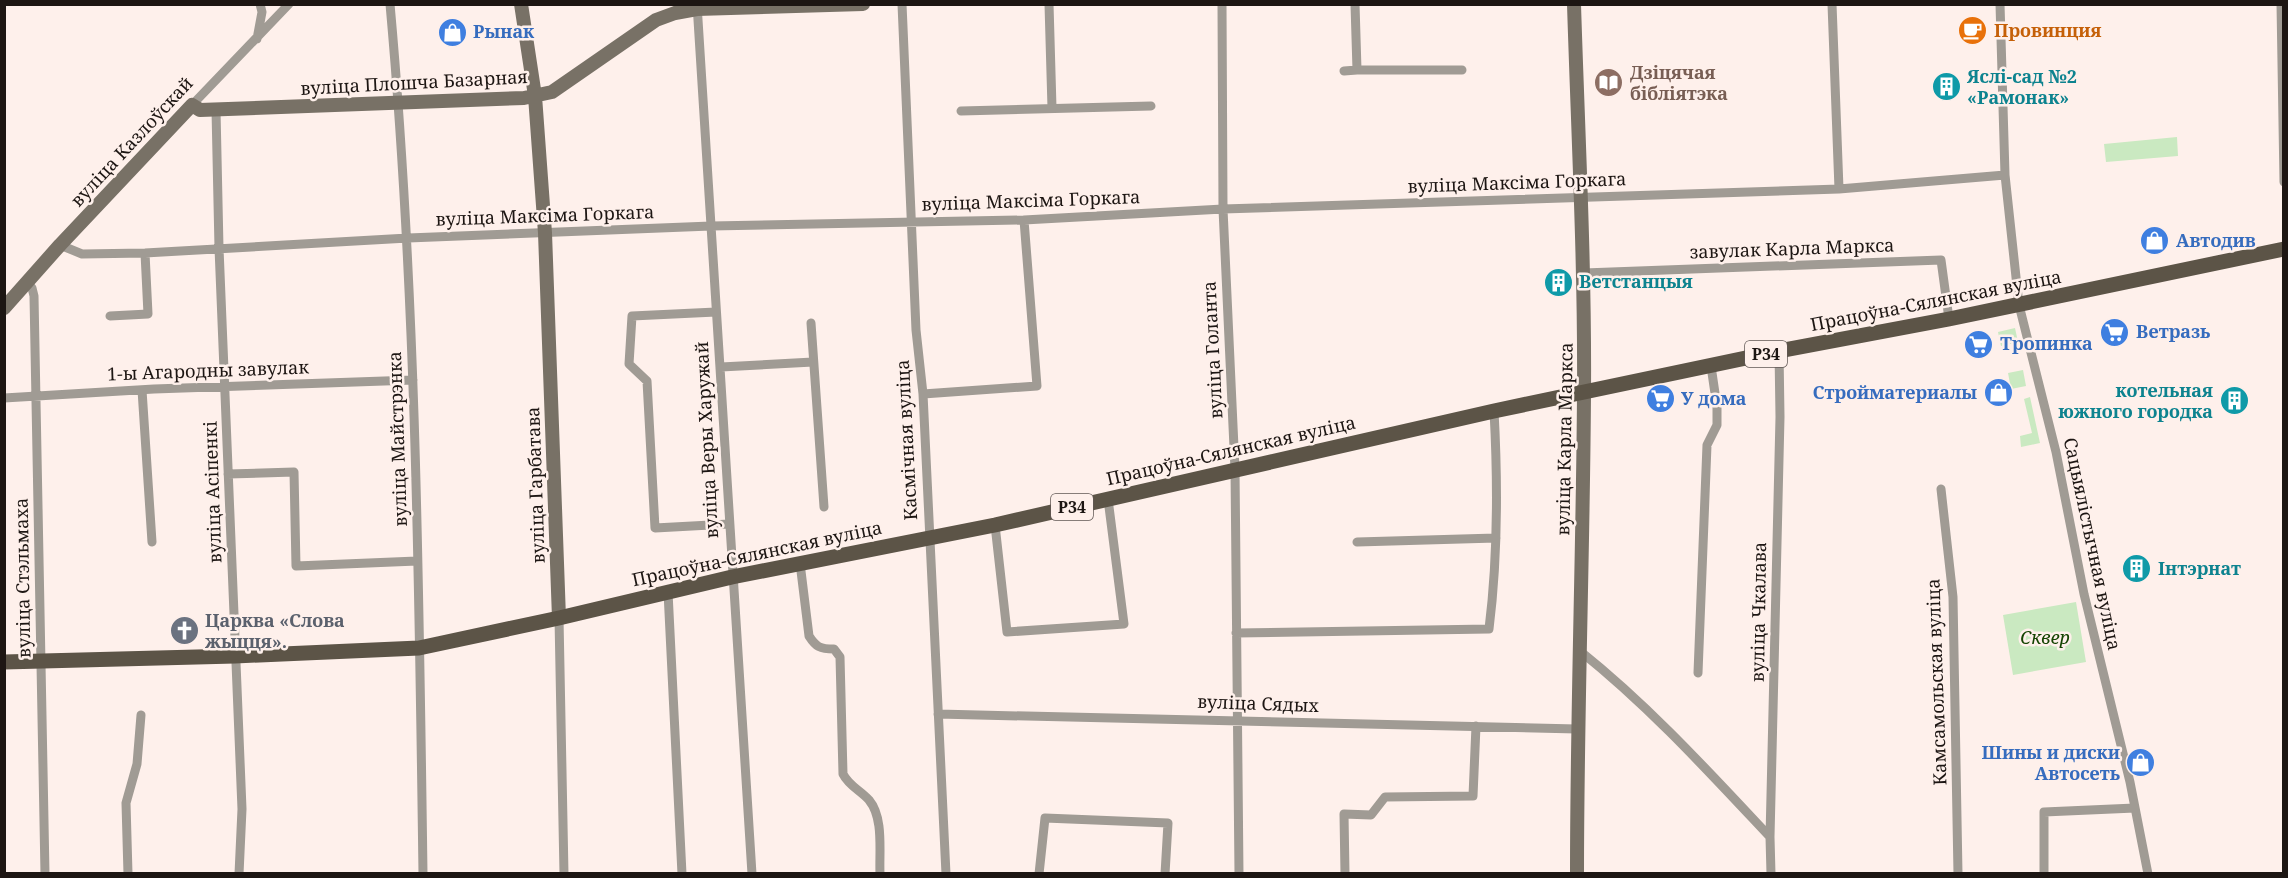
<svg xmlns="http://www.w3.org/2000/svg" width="2288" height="878" font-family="'Noto Serif',serif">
  <rect width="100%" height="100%" fill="#fef0eb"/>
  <path fill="#cae9c1" d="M2177,137L2178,156L2106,162L2104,144Z
    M2015,328L2018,342L2001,346L1998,332Z
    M2023,370L2026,386L2011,389L2008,373Z
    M2030,397L2040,443L2021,447L2020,436L2032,433L2024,399Z
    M2076,602L2086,662L2013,675L2003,615Z"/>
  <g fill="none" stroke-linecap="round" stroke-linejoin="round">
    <path stroke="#a09b94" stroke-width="9" d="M390,4C416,293 419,584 423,874
      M697,4L752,874
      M902,4L916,330L923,394L946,874
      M1049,4L1052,108
      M1222,4L1223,209L1235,469L1239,874
      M1355,4L1357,70H1462
      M1832,4L1839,189
      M2000,4L2005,175L2019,305L2056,452L2084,594L2130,782L2148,874
      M2281,4L2284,182
      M257,39L262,12L260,4
      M1344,71L1357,70
      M192,105L289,4
      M216,110L219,248L242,809L239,874
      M961,111L1151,106
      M60,245L82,254L145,253L408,238L711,226L1024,220L1223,209L1839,189L2005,175
      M1584,273L1941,260L1949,319
      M28,283L32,288L34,296L45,874
      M716,312L632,316L629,364L647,381L655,528L729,524
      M110,316L148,314L145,253
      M811,323L824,507
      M721,367L813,362
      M142,390L152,542
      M923,394L1037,386L1024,220
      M4,398L154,389L413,380
      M228,474L294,472L296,566L417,561
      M1941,489L1953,597L1958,874
      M995,525L1007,632L1124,624L1108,499
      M1357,542L1496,538
      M800,563L809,636C816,647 820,649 834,649L840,657L843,774C849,786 860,790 869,800C884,818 879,851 880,874
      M668,592L682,874
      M559,618L564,874
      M1236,633L1489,629C1498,557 1498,484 1494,411
      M1580,651C1650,707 1709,772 1770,837
      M1698,673L1707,445L1717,425V407L1711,366
      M938,714L1577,729
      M128,874L126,803L137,764L141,715
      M1039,874L1045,818L1168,823L1165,874
      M1345,874L1344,814L1371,815L1385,797L1473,796L1476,726
      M1771,874L1770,837L1780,417L1779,351
      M2044,874V812L2135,808"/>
    <path stroke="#787166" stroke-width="14" d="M521,4L535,96L545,233L559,618
      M1574,4C1578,134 1585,264 1584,394C1583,554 1577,713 1577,874
      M4,308L60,245L192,105L200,110L524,98L552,92L656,20L675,13L697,9L863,4"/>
    <path stroke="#5c5447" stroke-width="15" d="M4,662L235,656L419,648L559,618L732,577L995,525L1494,411L1779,351L1949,319L2284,249"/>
  </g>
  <defs>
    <symbol id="cafe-disc" viewBox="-11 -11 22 22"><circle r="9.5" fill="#e8710a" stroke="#fef0eb"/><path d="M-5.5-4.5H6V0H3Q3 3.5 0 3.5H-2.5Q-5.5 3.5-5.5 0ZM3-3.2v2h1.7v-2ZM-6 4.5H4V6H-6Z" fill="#fff"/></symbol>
    <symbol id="shop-disc" viewBox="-11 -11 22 22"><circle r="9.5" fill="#3f7fe0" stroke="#fef0eb"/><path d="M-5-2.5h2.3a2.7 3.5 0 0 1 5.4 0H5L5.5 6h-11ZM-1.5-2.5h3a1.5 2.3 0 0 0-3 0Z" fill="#fff"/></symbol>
    <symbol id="library-disc" viewBox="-11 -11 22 22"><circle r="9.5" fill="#8d6e63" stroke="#fef0eb"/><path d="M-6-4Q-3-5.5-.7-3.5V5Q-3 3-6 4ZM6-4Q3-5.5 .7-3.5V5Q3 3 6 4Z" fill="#fff"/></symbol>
    <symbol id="building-disc" viewBox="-11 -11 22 22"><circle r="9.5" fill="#0f9aa8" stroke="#fef0eb"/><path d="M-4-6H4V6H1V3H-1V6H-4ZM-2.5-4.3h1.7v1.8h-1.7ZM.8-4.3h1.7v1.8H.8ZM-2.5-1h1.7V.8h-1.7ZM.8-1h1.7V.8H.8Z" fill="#fff"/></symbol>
    <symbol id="supermarket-disc" viewBox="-11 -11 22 22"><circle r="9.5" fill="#3f7fe0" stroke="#fef0eb"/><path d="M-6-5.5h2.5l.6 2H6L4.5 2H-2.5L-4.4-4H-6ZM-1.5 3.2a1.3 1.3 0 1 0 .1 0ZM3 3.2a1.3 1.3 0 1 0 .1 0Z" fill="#fff"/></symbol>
    <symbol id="church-disc" viewBox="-11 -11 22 22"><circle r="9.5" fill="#6b7280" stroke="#fef0eb"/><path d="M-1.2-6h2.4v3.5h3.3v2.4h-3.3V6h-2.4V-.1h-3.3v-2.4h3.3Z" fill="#fff"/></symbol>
  </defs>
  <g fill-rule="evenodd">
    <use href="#cafe-disc" x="1956" y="14" width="33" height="33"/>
    <use href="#shop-disc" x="436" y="16" width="33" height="33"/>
    <use href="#library-disc" x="1592" y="66" width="33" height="33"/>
    <use href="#building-disc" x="1930" y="70" width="33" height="33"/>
    <use href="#shop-disc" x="2138" y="224" width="33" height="33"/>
    <use href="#building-disc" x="1542" y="266" width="33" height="33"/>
    <use href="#supermarket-disc" x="2098" y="316" width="33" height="33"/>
    <use href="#supermarket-disc" x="1962" y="328" width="33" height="33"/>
    <use href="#shop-disc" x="1982" y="376" width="33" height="33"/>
    <use href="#supermarket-disc" x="1644" y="382" width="33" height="33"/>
    <use href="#building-disc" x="2218" y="384" width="33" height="33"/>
    <use href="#building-disc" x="2120" y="552" width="33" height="33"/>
    <use href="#church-disc" x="168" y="614" width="33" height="33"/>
    <use href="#shop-disc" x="2124" y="746" width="33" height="33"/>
  </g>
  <g text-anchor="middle" stroke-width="5" stroke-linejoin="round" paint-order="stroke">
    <g fill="#fef0eb" stroke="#605754" stroke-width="1.5">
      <rect x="1745" y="341" width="42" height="26" rx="4.5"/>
      <rect x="1051" y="494" width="42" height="26" rx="4.5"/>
    </g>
    <g font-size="16" font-weight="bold" fill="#1d1613">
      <text x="1766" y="360">Р34</text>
      <text x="1072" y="513">Р34</text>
    </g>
    <g font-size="18" font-weight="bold" fill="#c56008" stroke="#fef0eb" text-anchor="start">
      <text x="1994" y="37">Провинция</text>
    </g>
    <g font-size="18" font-weight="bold" fill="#366cbe" stroke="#fef0eb" text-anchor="start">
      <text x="473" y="38">Рынак</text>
      <text x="2176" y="247">Автодив</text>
      <text x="2136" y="338">Ветразь</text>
      <text x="2000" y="350">Тропинка</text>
      <text x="1977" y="399" text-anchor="end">Стройматериалы</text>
      <text x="1681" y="405">У дома</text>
      <text x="2120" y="759" text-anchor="end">Шины и диски<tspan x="2120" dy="21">Автосеть</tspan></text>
    </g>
    <g font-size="18" font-weight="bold" fill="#785e54" stroke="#fef0eb" text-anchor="start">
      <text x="1630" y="79">Дзіцячая<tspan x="1630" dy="21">бібліятэка</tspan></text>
    </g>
    <g font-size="18" font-weight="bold" fill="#0d838f" stroke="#fef0eb" text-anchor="start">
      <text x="1967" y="83">Яслі-сад №2<tspan x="1967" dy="21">«Рамонак»</tspan></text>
      <text x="1579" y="288">Ветстанцыя</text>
      <text x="2213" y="397" text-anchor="end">котельная<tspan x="2213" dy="21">южного городка</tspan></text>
      <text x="2158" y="575">Інтэрнат</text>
    </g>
    <g font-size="18" fill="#1d1613" stroke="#fef0eb">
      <text transform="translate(414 83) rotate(-3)" y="6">вуліца Плошча Базарная</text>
      <text transform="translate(132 142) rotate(-47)" y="6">вуліца Казлоўскай</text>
      <text transform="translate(1517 183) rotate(-2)" y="6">вуліца Максіма Горкага</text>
      <text transform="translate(1031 201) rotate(-2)" y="6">вуліца Максіма Горкага</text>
      <text transform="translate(545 216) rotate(-2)" y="6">вуліца Максіма Горкага</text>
      <text transform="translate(1792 249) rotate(-2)" y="6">завулак Карла Маркса</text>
      <text transform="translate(1936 301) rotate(-11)" y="6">Працоўна-Сялянская вуліца</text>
      <text transform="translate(1213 350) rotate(-93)" y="6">вуліца Голанта</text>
      <text transform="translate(208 371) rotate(-2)" y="6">1-ы Агародны завулак</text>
      <text transform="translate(398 439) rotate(-92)" y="6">вуліца Майстрэнка</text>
      <text transform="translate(1565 439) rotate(-89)" y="6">вуліца Карла Маркса</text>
      <text transform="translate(707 440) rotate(-93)" y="6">вуліца Веры Харужай</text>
      <text transform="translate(907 440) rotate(-93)" y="6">Касмічная вуліца</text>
      <text transform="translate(1231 451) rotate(-13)" y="6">Працоўна-Сялянская вуліца</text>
      <text transform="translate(536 485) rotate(-92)" y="6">вуліца Гарбатава</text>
      <text transform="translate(213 492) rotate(-92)" y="6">вуліца Асіпенкі</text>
      <text transform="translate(2092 544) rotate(78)" y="6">Сацыялістычная вуліца</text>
      <text transform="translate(757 554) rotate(-12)" y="6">Працоўна-Сялянская вуліца</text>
      <text transform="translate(23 578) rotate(-91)" y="6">вуліца Стэльмаха</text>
      <text transform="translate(1759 612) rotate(-89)" y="6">вуліца Чкалава</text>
      <text transform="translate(1937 682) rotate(-92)" y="6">Камсамольская вуліца</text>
      <text transform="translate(1258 704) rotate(2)" y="6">вуліца Сядых</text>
    </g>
    <g font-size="18" font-weight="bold" fill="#5b616d" stroke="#fef0eb" text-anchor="start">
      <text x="205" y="627">Царква «Слова<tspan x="205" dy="21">жыцця».</tspan></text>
    </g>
    <g font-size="18" font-style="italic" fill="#134300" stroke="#fef0eb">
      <text x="2045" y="644">Сквер</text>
    </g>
  </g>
  <rect width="2288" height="878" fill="none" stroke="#1d1613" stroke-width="12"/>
</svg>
